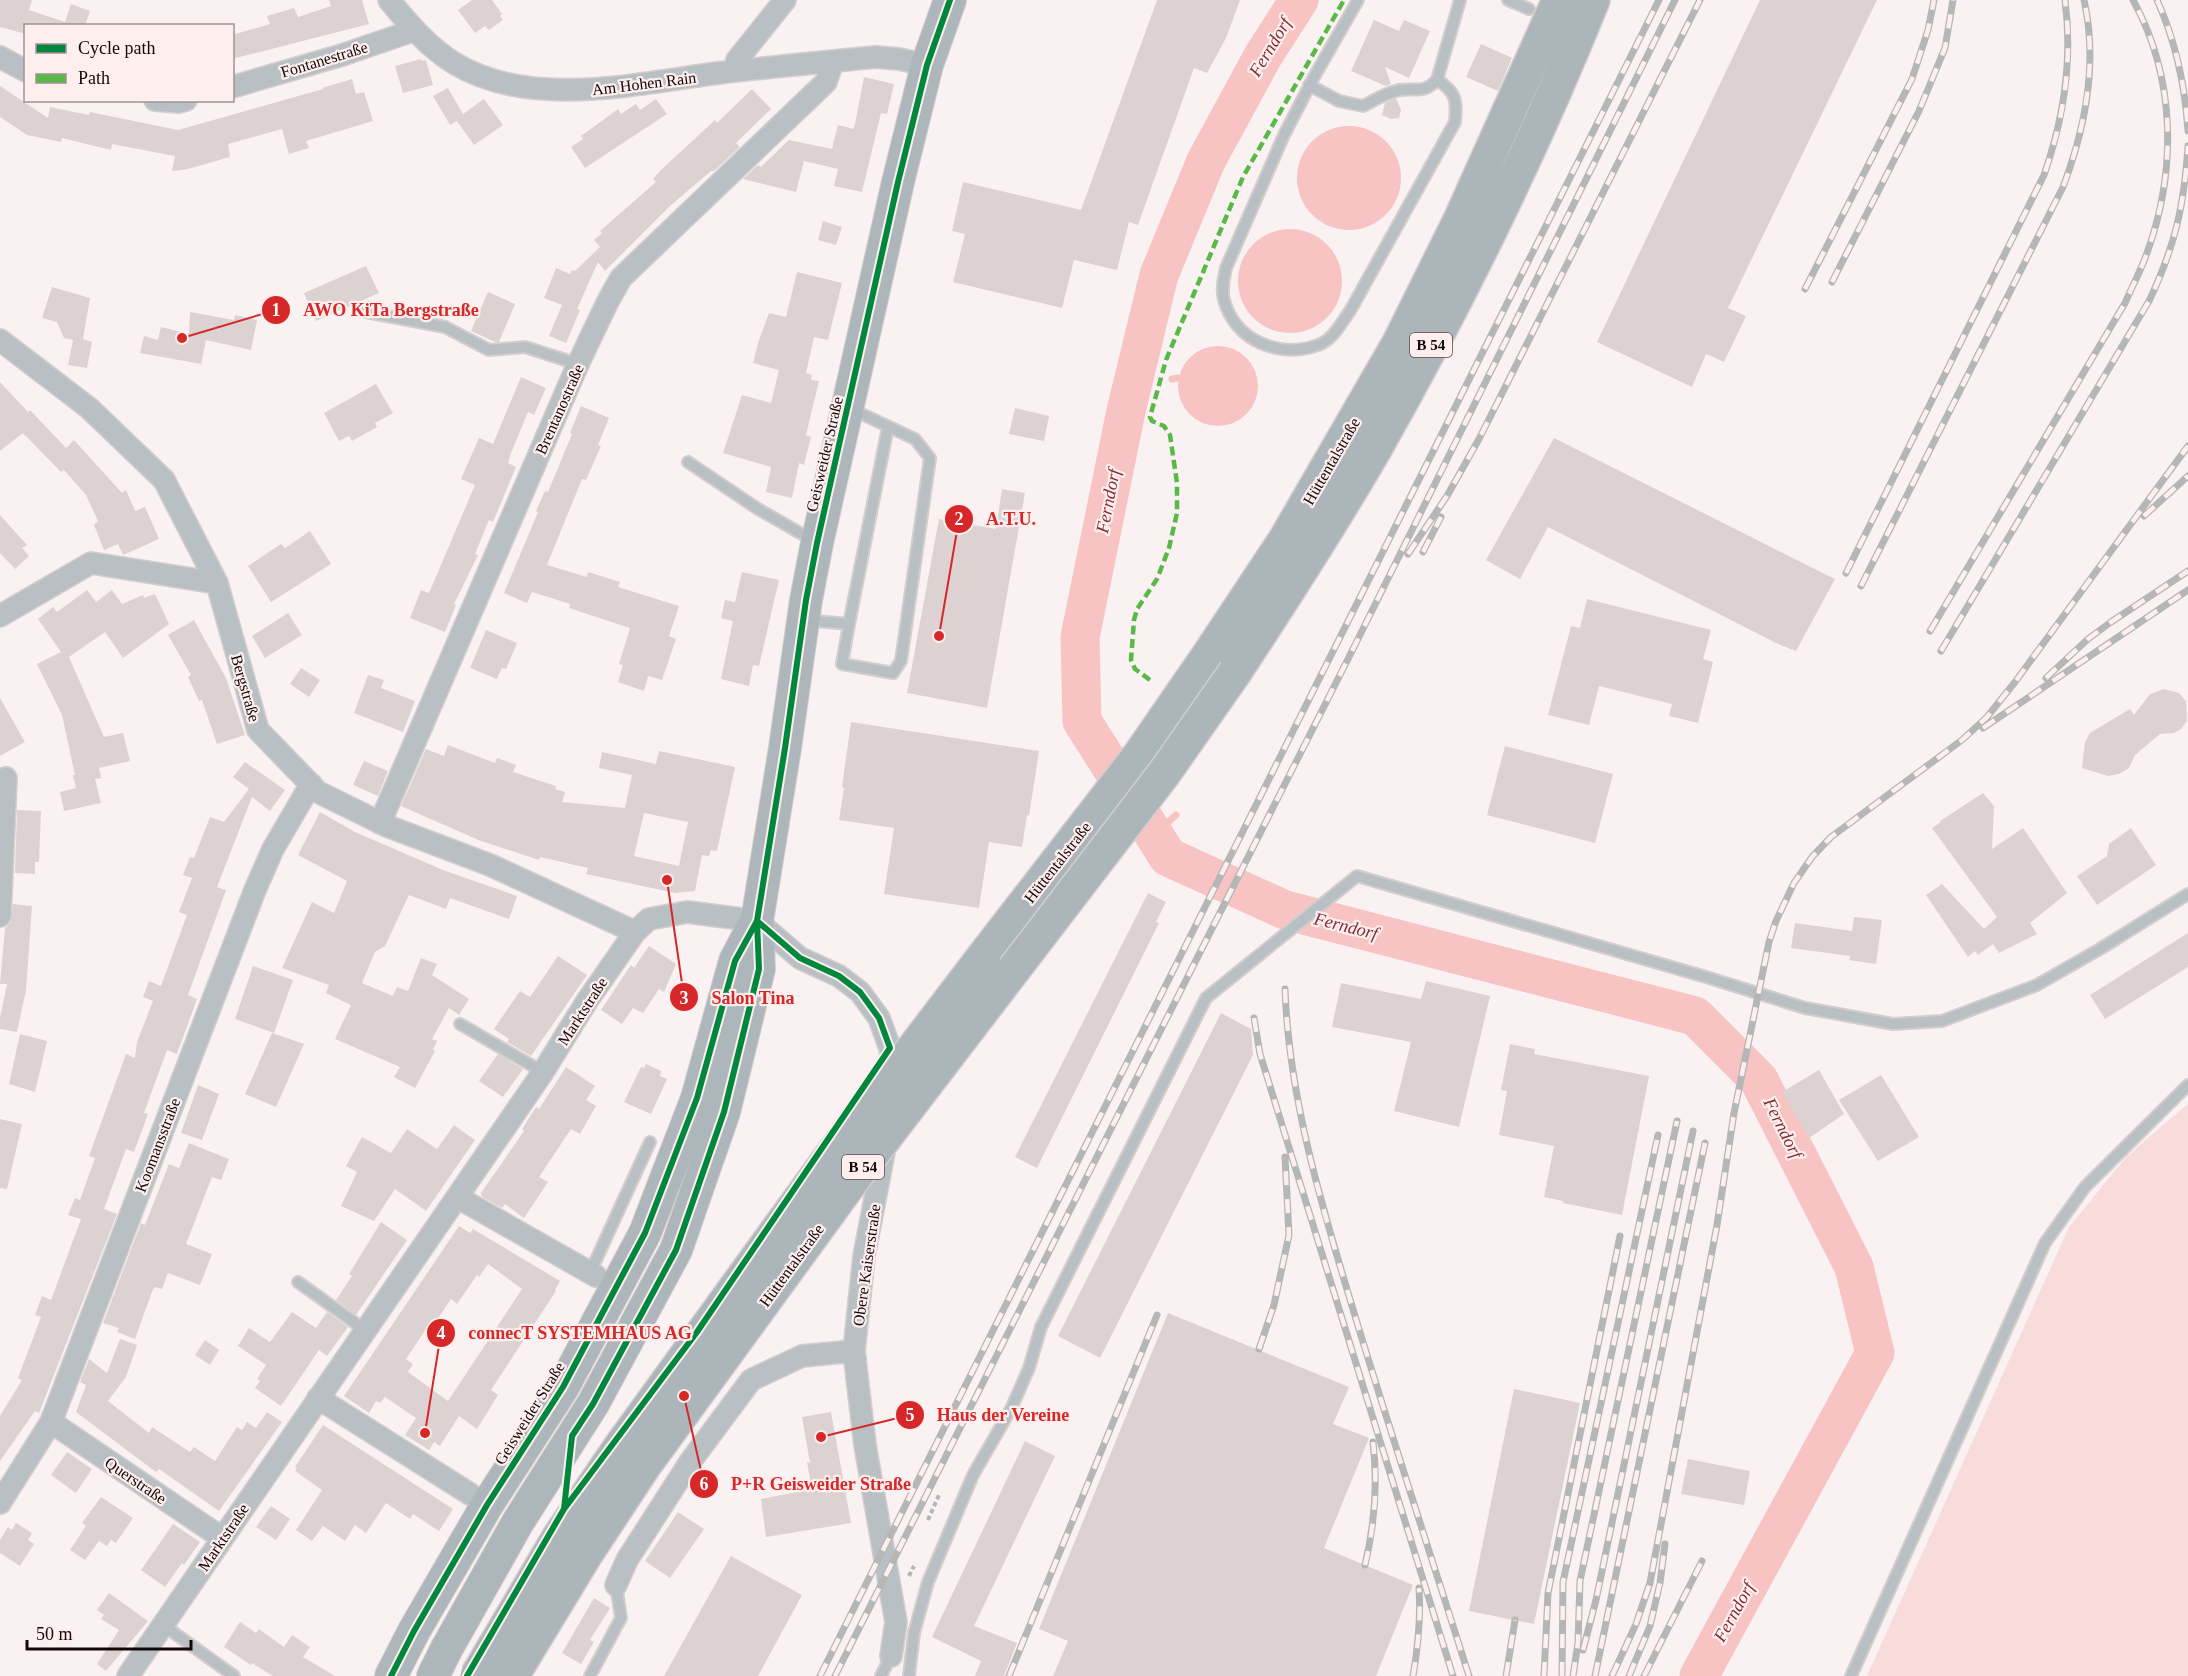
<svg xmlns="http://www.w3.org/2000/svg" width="2188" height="1676" font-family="'Times New Roman',serif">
  <rect width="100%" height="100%" fill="#faf2f2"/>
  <path fill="#f8dbdb" d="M2188,1104V1676H1867L2069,1227L2127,1156Z"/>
  <path fill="#f7c3c3" d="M1297 178a52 52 0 1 1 104 0a52 52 0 1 1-104 0Z
    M1238 281a52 52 0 1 1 104 0a52 52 0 1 1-104 0Z
    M1178 386a40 40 0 1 1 80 0a40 40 0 1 1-80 0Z"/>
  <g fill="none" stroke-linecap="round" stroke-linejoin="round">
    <path stroke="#f7c3c3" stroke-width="7" d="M1172,379L1178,378
      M1132,384L1149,382
      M1154,835L1176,815"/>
    <path stroke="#f7c3c3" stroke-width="39" d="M1299,0L1263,56L1206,161L1159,275L1126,411L1080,637L1082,721L1168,857L1285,910L1695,1016L1759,1080L1854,1267L1875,1353L1699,1676"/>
  </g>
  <path fill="#dcd2d2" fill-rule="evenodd" d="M0,0H32L29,10L65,22L71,4L90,11L85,26H26V34L0,27Z
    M329,0H362L369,24L232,59V35L270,24L267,16L294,8L298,17L331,6Z
    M472,0H492L502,14L500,16L503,20L489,30L485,26L475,33L458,10Z
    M1157,0H1240L1226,38L1207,73L1194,68L1138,225L1129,222L1117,270L1074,260L1062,308L953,282L965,234L952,231L963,182L1081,210Z
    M1760,0H1877L1728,308L1746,316L1724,362L1706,354L1692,387L1597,342Z
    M1374,20L1399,31L1404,20L1430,31L1409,78L1385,67L1391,84L1386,86L1351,71Z
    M1481,44L1512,58L1498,91L1466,77Z
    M421,59V61L426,60L433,85L403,93L395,66Z
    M864,77L894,84L887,114L881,113L862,192L834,186L838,169L804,161L796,192L743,179L758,165L761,167L789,140L832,149L838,125L854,129Z
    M352,79L356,94L364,92L373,121L306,141L309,148L289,154L282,129L228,144L230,157L188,169L172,171L175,156L112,144L111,150L62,138L61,142L27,135L0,117V86L48,118L50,107L89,115L90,112L178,130L323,89L322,88Z
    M448,88L463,114L484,99L503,125L474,145L457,121L450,125L433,96Z
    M752,89L771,109L736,143L740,147L714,171H711L670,206L605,271L598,262L577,309L580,310L566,343L549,336L562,305L544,298L556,268L570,274L572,270L575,271L600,247L594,240L602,233L600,231L656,182L653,179L661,170L715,120L717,123Z
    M1396,98L1401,110L1399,118L1391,119L1382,115L1385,103Z
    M656,99L667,114L585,168L571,147L583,139L581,136L618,109L621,114L636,104L640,110Z
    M823,221L842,227L836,245L818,240Z
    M366,266L379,293L316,321L304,293Z
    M797,272L842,283L828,340L814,337L806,373L812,375L811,380L819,381L806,435L811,437L804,465L799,463L792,498L766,492L771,467L723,453L742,395L771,403L779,370L753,363L758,343L769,313L786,317Z
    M52,287L90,298L83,339L92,342L87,368L68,365L73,340L64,338L57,322L42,318Z
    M488,292L515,304L499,342H495L471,331Z
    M190,312L234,320L235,315L257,320L251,350L206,340L201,364L140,353L144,336L158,340L161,327L189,334Z
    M521,377L546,388L534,415L528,412L511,453L508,463L516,467L493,522L489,520L475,554L478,555L454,604L456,605L445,632L410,618L421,590L429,593L475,485L461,479L479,438L493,444Z
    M0,382L28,412L30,410L66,448L74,440L122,493L126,490L135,511L145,507L159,539L123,555L118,544L104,550L94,525L98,521L86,495L64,470L61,472L23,433L0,451Z
    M376,384L393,413L375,423L377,427L352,441L349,436L339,441L324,413Z
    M581,406L609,418L598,445L601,446L586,480L582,479L547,565L587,577L588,572L620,582L618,587L679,606L669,636L676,639L662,680L648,676L644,691L618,682L623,665L619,664L630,628L569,608L570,604L532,592L527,603L504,593L538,512L536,511L545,491L548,492L572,434L570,433Z
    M1015,408L1049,416L1044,441L1009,434Z
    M1554,438L1835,579L1796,651L1778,644L1548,527L1520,579L1486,560Z
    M1002,489L1025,493L987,708L907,693L939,519L996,529Z
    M0,515L27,545L22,548L29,556L15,569L0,553Z
    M310,531L331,564L271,602L248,566L281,544L285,548Z
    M742,572L779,580L759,666L753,665L749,686L721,679L733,621L721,618L725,600L735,602Z
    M87,590L96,602L112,590L122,604L143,595L144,598L155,594L169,624L123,658L105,632L69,657L104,737L123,733L130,761L99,768L101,778L95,779L101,803L64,811L60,792L76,788L73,775H75L62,715L37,664L61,652L38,619L53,607L57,612Z
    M1587,599L1711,630L1703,659L1713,662L1698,723L1669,716L1672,704L1599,686L1589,725L1548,715L1571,626L1580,628Z
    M288,613L302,635L265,658L252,636Z
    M194,620L226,678L245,735L217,744L202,700L199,701L188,677L191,675L168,635Z
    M486,630L517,643L506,669L502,668L497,679L470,668Z
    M301,668L320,680L309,697L290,684Z
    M368,675L384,680L381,688L415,701L403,732L354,713Z
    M2164,689L2179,693L2186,701L2187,721L2181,729L2174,733L2160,734L2135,755L2129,768L2119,774L2108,776L2082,768L2085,742L2090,733L2130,709L2134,715L2150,694Z
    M0,698L25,742L0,756Z
    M851,722L1039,751L1029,816L1027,815L1022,847L989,842L979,908L884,894L894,828L839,820L844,788L842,787Z
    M448,745L495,763L497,758L516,765L513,772L556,786L555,789L565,792L562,802L625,808L632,775L599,768L602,752L656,764L659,751L735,767L717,851L711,850L709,856L702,855L695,891L675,893L586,874L588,868L540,857L539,860L481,841L403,807L401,806L426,749L444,756ZM644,813L688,822L679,866L634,856Z
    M1505,746L1613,774L1595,843L1487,815Z
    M364,761L388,771L378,796L353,785Z
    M245,762L285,790L270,811L252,797L217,887L226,890L188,995L197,999L177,1054L167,1050L144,1113L148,1114L134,1152L126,1149L104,1209L117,1214L39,1413L35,1411L0,1461V1416L22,1380L18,1378L41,1317L35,1315L42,1296L51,1300L81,1219L68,1215L75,1198L80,1200L95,1158L89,1156L126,1054L135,1058L137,1042L153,1001L143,997L149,981L161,986L187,915L179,912L192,878L183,875L190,857L194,858L210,817L224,822L249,789L233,777Z
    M1983,793L1994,806L1992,849L2023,828L2067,893L2030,923L2037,934L1999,953L1993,944L1978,955L1975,951L1968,957L1926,895L1942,884L1984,929L1997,917L1932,828L1941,822L1940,821Z
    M17,810L41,811L39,862H35V874L15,873Z
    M320,812L355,832L443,870L517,896L509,919L450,898L446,909L409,895L385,946L375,952L362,983L393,996L397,987L408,991L421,958L437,964L432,975L469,999L459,1015L449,1008L432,1039L437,1041L433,1050L435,1051L415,1088L394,1077L400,1067L335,1039L351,1005L326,993L329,985L282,968L312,902L334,913L347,881L298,855Z
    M2131,828L2156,865L2097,905L2077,876L2107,856L2109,844Z
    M1148,893L1166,902L1156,922L1159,923L1037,1168L1015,1157Z
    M13,904L32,906L26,990L17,1032L0,1029V1018L7,984H0L5,928L11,922Z
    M1854,917L1882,920L1876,964L1849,960L1850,956L1791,948L1795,923L1852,931Z
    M2188,933V967L2105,1019L2090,995Z
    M649,946L676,964L664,992L659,989L643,1013L633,1008L622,1024L601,1010L631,965L634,968Z
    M558,956L587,975L531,1056L507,1042L509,1039L494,1029L520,991L530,997Z
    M253,966L293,980L274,1033L235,1019Z
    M1426,981L1490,996L1459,1127L1394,1111L1411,1042L1332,1027L1341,983L1421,999Z
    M1221,1013L1251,1029L1253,1055L1100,1358L1058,1336Z
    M272,1033L304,1044L276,1107L245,1094Z
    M20,1034L47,1041L35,1092L9,1084Z
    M1510,1044L1535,1049L1534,1054L1649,1076L1622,1215L1563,1203V1201L1544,1197L1554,1146L1499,1135L1507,1091L1501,1090Z
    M498,1054L523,1069L503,1097L479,1081Z
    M646,1064L661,1071L660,1076L667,1079L651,1114L624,1102L641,1067L644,1068Z
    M566,1067L595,1086L586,1100L596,1106L580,1134L571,1129L539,1177L548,1182L524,1218L505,1204L502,1208L482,1197L481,1193L524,1131L522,1129L536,1107L539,1109Z
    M1819,1070L1844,1114L1809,1138L1782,1092Z
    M1881,1075L1919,1137L1878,1161L1839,1100Z
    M198,1085L219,1094L202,1140L181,1133Z
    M0,1119L22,1124L7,1189L0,1188Z
    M454,1125L475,1140L426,1211L395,1189L374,1221L341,1206L357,1172L346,1166L362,1137L391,1153L407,1129L437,1149Z
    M189,1143L229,1159L221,1180L212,1177L186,1244L212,1254L200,1285L168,1273L162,1289L155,1287L153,1289L135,1339L117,1332L119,1328L103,1323L141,1223L145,1225L169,1164L179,1168Z
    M381,1222L407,1240L356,1315L336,1300L352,1276L349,1274Z
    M459,1226L470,1233L473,1229L560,1281L555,1290L556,1291L491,1390L498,1395L477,1429L459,1416L440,1446L434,1442L429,1450L405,1435L416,1418L385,1397L380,1403L376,1401L369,1413L344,1396ZM488,1264L522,1289L448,1401L408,1372L413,1364L406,1359L430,1323L433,1326L451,1299L457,1304L477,1275L479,1277Z
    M292,1312L316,1328L327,1312L348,1327L327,1356L319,1350L281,1406L255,1388L260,1381L257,1379L266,1365L238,1346L249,1328L270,1342Z
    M1168,1313L1349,1387L1333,1424L1369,1438L1324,1548L1413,1585L1376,1676H1053L1068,1641L1039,1629Z
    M120,1339L137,1345L126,1377L108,1401L149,1433L152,1427L190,1452L194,1447L215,1461L237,1427L242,1430L247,1422L256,1428L267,1412L282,1422L219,1511L159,1469L156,1472L76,1412L86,1385L80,1382L89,1359L107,1373Z
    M205,1340L219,1350L210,1365L195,1355Z
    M1514,1389L1580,1403L1534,1624L1469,1611Z
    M831,1412L851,1523L766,1537L761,1499L812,1489L807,1462L810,1463L802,1417Z
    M323,1425L453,1509L439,1531L413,1514L410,1519L386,1503L366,1533L355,1525L345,1541L323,1526L312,1541L296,1530L322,1490L295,1471L297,1468L295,1467Z
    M1025,1441L1055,1456L974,1626L1017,1643L1004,1676H975L981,1661L932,1637Z
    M67,1452L92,1469L76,1493L51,1475Z
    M1688,1459L1750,1471L1744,1505L1681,1494Z
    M101,1497L133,1518L116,1543L111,1540L107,1546L99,1541L85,1560L70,1550L86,1526L82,1523Z
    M271,1506L290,1519L276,1540L256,1527Z
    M678,1512L704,1529L670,1578L645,1561Z
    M16,1523L32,1533L28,1540L34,1544L20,1566L0,1553V1540L8,1527L12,1530Z
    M173,1524L200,1542L184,1565L182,1563L165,1587L141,1570Z
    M731,1556L802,1595L758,1676H664Z
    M109,1593L148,1621L106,1671L97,1664L119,1630L101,1619L104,1615L97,1610Z
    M594,1598L610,1608L590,1640L594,1642L581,1664L562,1653Z
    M240,1622L256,1633L259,1629L284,1647L292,1635L310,1647L303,1657L335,1676H273L252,1663L251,1665L224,1647Z"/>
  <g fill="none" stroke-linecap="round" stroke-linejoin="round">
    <defs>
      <path id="service" d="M1358,0L1314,77L1284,135L1226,268C1224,278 1221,289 1224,300C1235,341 1280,359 1318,345C1333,340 1341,323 1350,311L1455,122C1457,102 1457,92 1437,80
        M1508,0L1529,9
        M1309,85L1339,101L1363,106C1375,100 1387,92 1400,90C1417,88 1423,94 1437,80L1460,0
        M366,312L445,327L489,350L525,347L578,364
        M688,462L758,509L814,541
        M804,620L849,624L842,664L893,673L901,661L930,458L915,439L851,409
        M849,624L888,427
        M460,1024L543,1072
        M590,1273L650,1142
        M298,1282L365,1330
        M163,1625L234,1676
        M590,1676L621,1618L616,1585
        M881,1676L891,1656
        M909,1676L914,1633L928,1582L973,1475L1011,1409L1029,1368L1041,1327L1206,998L1357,876L1706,977L1805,1008L1893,1024L1942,1021L2037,985L2100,949L2188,894
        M1851,1676L2045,1243L2085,1187L2188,1085"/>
      <path id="minor" d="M389,0C408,23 428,47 454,63C529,109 636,84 718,73C770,67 823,62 876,57L899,59L927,65
        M0,57L26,71
        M735,71L737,60L785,0
        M232,87L342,55L415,30
        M155,100L179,102L186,100
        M0,340L89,408L164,480L217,583L258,730L318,792L387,826L490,865L635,932
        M0,616L91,563L217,583
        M380,823L578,364L608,301L621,278L826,82L833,61
        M0,916L6,778
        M886,1142L864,1256L854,1351L865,1445L896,1622L891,1656
        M457,1197L596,1276
        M318,1398L470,1494
        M51,1422L222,1538
        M0,1503L51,1422L255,890L273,849L311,784
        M616,1585L627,1560L690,1462L751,1380L802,1356L854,1351
        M128,1676L543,1072L587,1001L635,932L649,919L687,912L757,921L800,958L839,976L860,992L879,1018L890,1048L893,1079"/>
      <path id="secondary" d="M391,1676L414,1631L487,1505L563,1387L645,1233L697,1098L735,961L756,921
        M433,1676L447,1648L518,1522L593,1404L676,1250L724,1112L759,969L757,921L785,748L806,600L817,543L898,182L927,65L950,0"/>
      <path id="trunk" d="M1235,672C1283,599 1331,525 1375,449C1457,304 1531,154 1593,0
        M984,956L1141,753L1208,656L1285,540L1399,343L1461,218L1559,0"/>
    </defs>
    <use href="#service" stroke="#d4cdcd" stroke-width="14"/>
    <use href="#minor" stroke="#d4cdcd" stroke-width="24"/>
    <use href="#secondary" stroke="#d4cdcd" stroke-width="34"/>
    <use href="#trunk" stroke="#d4cdcd" stroke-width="36"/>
    <path stroke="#b3b6b8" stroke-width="4" stroke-dasharray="4.5 3" stroke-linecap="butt" d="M928,1520L939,1495
      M909,1576L914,1566"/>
    <use href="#service" stroke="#b9c0c4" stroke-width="10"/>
    <use href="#minor" stroke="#b9c0c4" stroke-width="21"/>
    <use href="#secondary" stroke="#adb6bb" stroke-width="32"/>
    <use href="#trunk" stroke="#acb6ba" stroke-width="33"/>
    <defs>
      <path id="rail" d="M2157,0C2176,42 2185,85 2188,131
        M1832,282L1919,111L1945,48L1953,0
        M1805,289L1912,79L1928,30L1934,0
        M2144,516L2188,476
        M1423,552L1441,517
        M1408,554L1447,496L1479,439L1700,0
        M1846,573L2044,175C2064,118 2073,61 2065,0
        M1861,586L2063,187C2085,129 2098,62 2084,0
        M1930,631L2125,303C2132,287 2141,270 2147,253C2177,170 2176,78 2133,0
        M1941,651L2149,301C2175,246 2184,207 2188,146
        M2046,678L2088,639L2111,622L2188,571
        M1983,728L2188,590
        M1285,989C1289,1101 1323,1210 1355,1316C1392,1437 1431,1556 1469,1676
        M1254,1018L1260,1054L1453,1676
        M1259,1349L1274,1305L1289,1235L1285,1157
        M1365,1565C1375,1523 1378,1484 1373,1442
        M1583,1650L1596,1600L1693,1131
        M820,1676L1659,0
        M835,1676L1352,651L1675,0
        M1009,1676L1157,1315
        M1413,1676C1418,1647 1421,1618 1419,1588
        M1506,1676L1515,1620
        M1544,1676L1548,1593L1620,1236
        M1562,1676L1563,1582L1658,1135
        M1573,1676L1578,1643L1580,1581L1677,1121
        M1595,1676L1705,1143
        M1612,1676L1636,1624L1650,1583L1717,1225L1734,1113L1769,942L1776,921L1794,883L1812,857L1831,837L1962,740L1987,717L2015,682L2188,446
        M1629,1676L1650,1626L1660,1583L1665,1544
        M1644,1676L1702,1561"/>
    </defs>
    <use href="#rail" stroke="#b5b6b6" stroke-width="7"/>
    <use href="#rail" stroke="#feefee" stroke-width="4.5" stroke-dasharray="14" stroke-linecap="butt"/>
    <defs>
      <path id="trunk-bridge" d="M477,1676L559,1537L618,1450L826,1163L984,956
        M512,1676L586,1554L644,1466L854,1178L1165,772L1235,672"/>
    </defs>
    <use href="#trunk-bridge" stroke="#d4cdcd" stroke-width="36" stroke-linecap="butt"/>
    <use href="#trunk-bridge" stroke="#acb6ba" stroke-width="33"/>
    <path stroke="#58b947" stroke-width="4.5" stroke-dasharray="9 4.5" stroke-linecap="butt" d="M1150,680L1135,669L1131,660L1134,620L1137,609L1157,579L1169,548L1177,513V483L1170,435L1164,426L1152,421L1150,417L1166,360L1243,177L1344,0"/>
    <defs>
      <path id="cycleway" d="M564,1509L572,1436L593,1404L676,1250L724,1112L759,969L757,921L785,748L806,600L817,543L898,182L927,65L950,0
        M391,1676L414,1631L487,1505L563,1387L645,1233L697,1098L735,961L757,921
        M467,1676L564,1509L697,1332L890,1048L879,1018L860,992L839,976L800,958L757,921"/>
    </defs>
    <use href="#cycleway" stroke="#feefee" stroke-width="10"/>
    <use href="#cycleway" stroke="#00873e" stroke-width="6"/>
  </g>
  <g text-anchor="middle" stroke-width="4.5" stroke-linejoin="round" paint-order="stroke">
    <g fill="#feefee" stroke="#5a4d4d" stroke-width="1.5">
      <rect x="1410" y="333" width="42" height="24" rx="4.5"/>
      <rect x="842" y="1155" width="42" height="24" rx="4.5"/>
    </g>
    <g font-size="15" font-weight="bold" fill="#130808">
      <text x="1431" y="350">B 54</text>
      <text x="863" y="1172">B 54</text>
    </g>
    <g font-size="16" fill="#130808" stroke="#feefee">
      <text transform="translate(324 59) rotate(-17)" y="6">Fontanestraße</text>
      <text transform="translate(644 83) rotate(-7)" y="6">Am Hohen Rain</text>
      <text transform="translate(559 409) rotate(-66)" y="6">Brentanostraße</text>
      <text transform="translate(824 454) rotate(-77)" y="6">Geisweider Straße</text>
      <text transform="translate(1331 461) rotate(-60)" y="6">Hüttentalstraße</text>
      <text transform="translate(246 688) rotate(74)" y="6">Bergstraße</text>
      <text transform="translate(1057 862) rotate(-52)" y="6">Hüttentalstraße</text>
      <text transform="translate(582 1011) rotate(-57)" y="6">Marktstraße</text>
      <text transform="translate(157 1145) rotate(-69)" y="6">Koomansstraße</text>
      <text transform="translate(791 1265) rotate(-54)" y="6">Hüttentalstraße</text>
      <text transform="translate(866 1265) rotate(-82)" y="6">Obere Kaiserstraße</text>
      <text transform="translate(529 1413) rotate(-58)" y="6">Geisweider Straße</text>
      <text transform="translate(136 1480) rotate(34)" y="6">Querstraße</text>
      <text transform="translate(223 1537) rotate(-56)" y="6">Marktstraße</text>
    </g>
    <g font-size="18" font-style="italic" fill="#7f2c33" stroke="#feefee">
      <text transform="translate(1270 47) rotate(-59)" y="6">Ferndorf</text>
      <text transform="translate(1108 501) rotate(-79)" y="6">Ferndorf</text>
      <text transform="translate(1346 926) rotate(14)" y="6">Ferndorf</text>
      <text transform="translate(1783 1128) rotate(63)" y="6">Ferndorf</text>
      <text transform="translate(1734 1612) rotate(-61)" y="6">Ferndorf</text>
    </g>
  </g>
  <path fill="none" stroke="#d62828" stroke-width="2" d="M182 338L276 310M939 636L959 519M667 880L684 997M425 1433L441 1333M821 1437L910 1415M684 1396L704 1484"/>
  <g fill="#d62828" stroke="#feefee" stroke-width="2">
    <circle cx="182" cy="338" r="6"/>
    <circle cx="939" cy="636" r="6"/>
    <circle cx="667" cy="880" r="6"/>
    <circle cx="425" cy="1433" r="6"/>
    <circle cx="821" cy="1437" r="6"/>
    <circle cx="684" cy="1396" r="6"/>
    <circle cx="276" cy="310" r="15"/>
    <circle cx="959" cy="519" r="15"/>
    <circle cx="684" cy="997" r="15"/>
    <circle cx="441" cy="1333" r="15"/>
    <circle cx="910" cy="1415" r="15"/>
    <circle cx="704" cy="1484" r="15"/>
  </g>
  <g font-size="18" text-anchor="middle" font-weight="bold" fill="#fff">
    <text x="276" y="316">1</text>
    <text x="959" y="525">2</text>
    <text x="684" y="1004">3</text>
    <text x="441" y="1339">4</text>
    <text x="910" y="1421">5</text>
    <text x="704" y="1490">6</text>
  </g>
  <g font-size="18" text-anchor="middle" font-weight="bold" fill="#d62828" stroke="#feefee" stroke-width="4.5" stroke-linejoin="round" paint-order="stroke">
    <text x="391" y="316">AWO KiTa Bergstraße</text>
    <text x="1011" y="525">A.T.U.</text>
    <text x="753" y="1004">Salon Tina</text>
    <text x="580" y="1339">connecT SYSTEMHAUS AG</text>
    <text x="1003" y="1421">Haus der Vereine</text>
    <text x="821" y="1490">P+R Geisweider Straße</text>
  </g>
  <rect x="24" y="24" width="210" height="78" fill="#feefee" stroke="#a09392" stroke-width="1.5"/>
  <rect x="36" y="44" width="30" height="9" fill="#00873e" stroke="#a09392" stroke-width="1.5"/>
  <text x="78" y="54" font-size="18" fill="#130808">Cycle path</text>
  <rect x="36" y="74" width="30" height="9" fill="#58b947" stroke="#a09392" stroke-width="1.5"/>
  <text x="78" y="84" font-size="18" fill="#130808">Path</text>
  <path d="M27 1640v9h164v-9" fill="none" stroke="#130808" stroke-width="3"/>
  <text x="36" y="1640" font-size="18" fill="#130808" stroke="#feefee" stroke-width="4.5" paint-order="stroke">50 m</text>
</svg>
